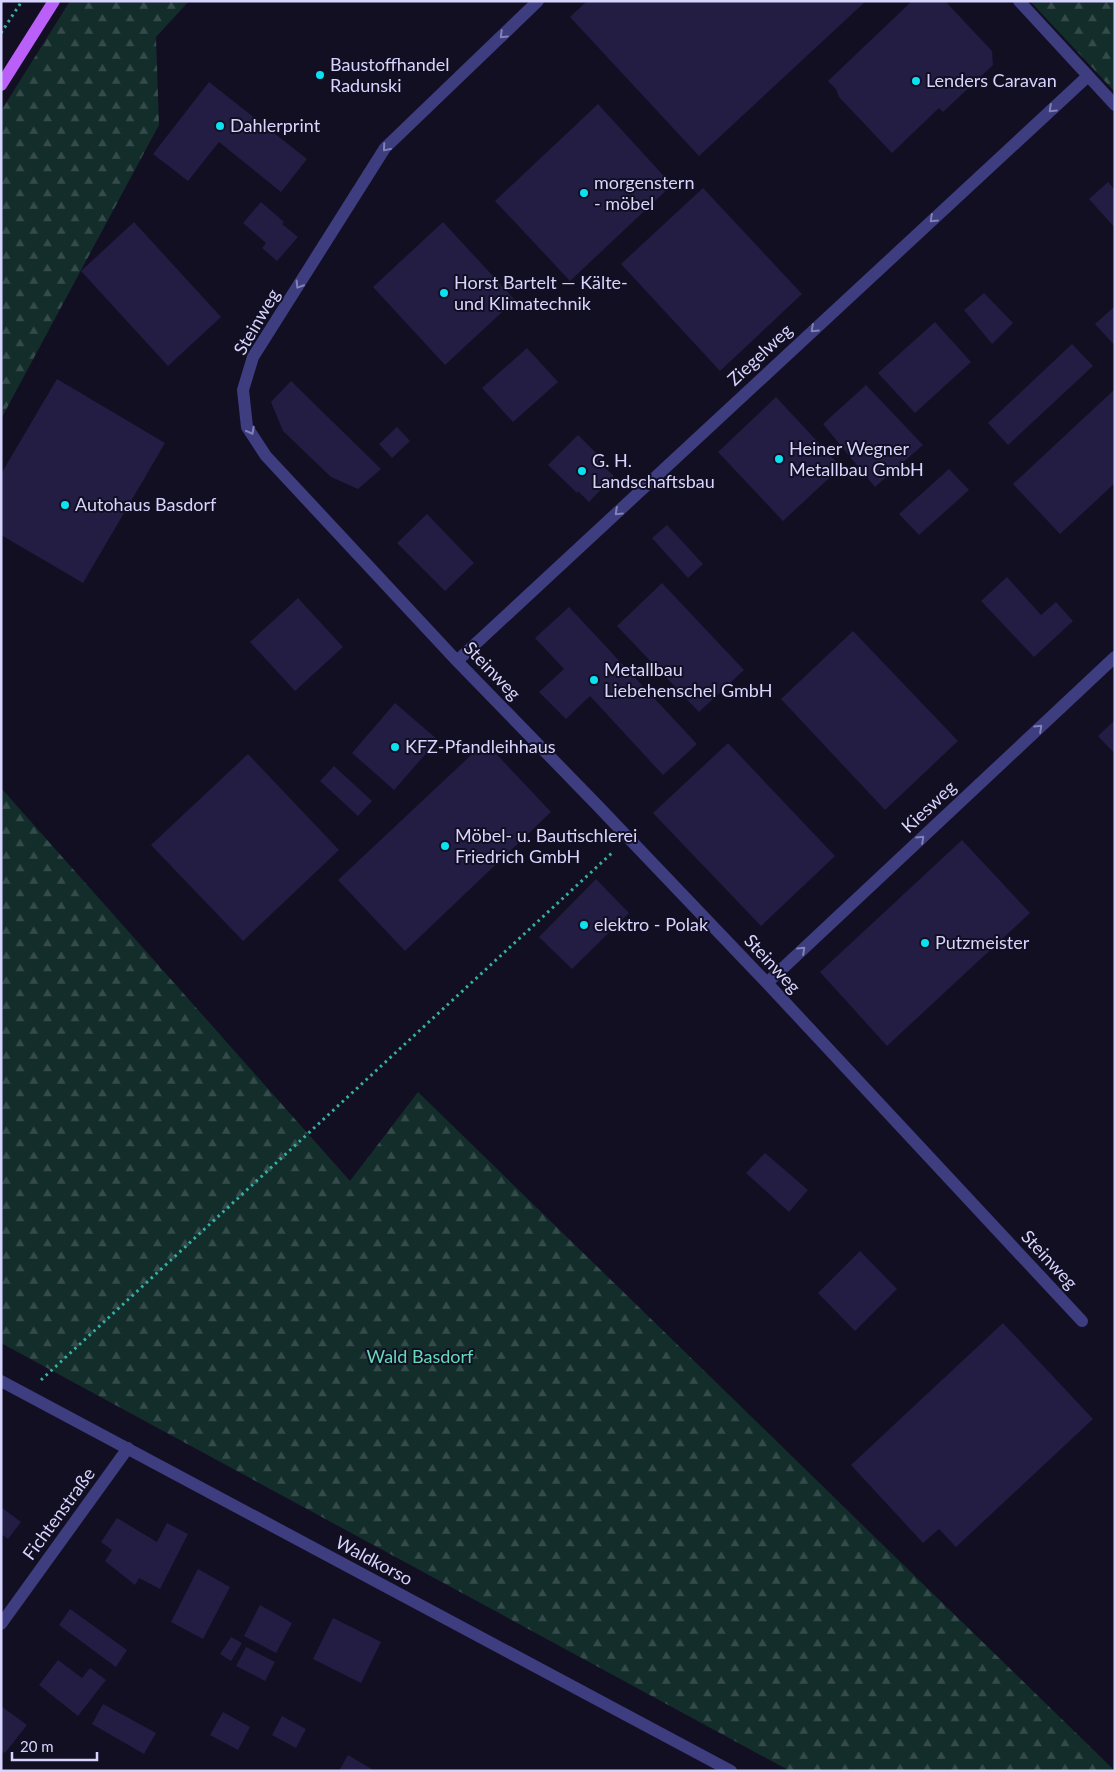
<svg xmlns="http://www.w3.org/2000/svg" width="1116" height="1772" font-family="Lato,sans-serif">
  <defs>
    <pattern id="forest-firs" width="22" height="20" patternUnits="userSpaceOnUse" patternTransform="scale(1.25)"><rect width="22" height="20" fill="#132d2b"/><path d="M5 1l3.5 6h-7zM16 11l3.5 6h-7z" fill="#354b4b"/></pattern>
  </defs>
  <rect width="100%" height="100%" fill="#120f23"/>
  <path fill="url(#forest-firs)" d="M70,1H189L156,37L159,125L1,419V111Z
    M1030,1H1115V92Z
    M1,788L350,1181L418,1092L1115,1771H790L1,1343Z"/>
  <path fill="#231c43" d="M587,1H866L699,156L570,17Z
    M912,1H945L992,51L993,65L943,112L939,108L892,153L839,97L836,89L828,81Z
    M209,82L307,159L281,192L219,142L188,181L153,154Z
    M598,104L672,185L570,281L495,201Z
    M1108,182L1115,190V228L1089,199Z
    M703,188L802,294L720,371L621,264Z
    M261,202L284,222L282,224L298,237L277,261L262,248L266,243L243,223Z
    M134,222L221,317L168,366L81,271Z
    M443,222L515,300L445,365L373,287Z
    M984,293L1013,323L992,344L964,310Z
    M1115,306V346L1095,324Z
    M935,322L971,362L915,413L878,373Z
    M1072,344L1093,366L1008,445L988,423Z
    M527,348L558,382L513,422L482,388Z
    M57,379L165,443L83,583L1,535V474Z
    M291,381L381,469L358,489L331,477L283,431L271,402Z
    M866,385L923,445L875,487L823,424Z
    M1115,389V483L1060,534L1013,484Z
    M776,397L841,467L783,521L718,452Z
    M397,427L410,441L392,458L379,444Z
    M578,435L606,463L603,466L614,476L589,502L578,491L577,493L548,465Z
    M949,469L969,490L919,535L899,514Z
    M427,514L474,563L445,591L397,543Z
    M667,525L703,564L688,578L652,538Z
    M1007,577L1041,615L1056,602L1073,621L1034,657L981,601Z
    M662,583L744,670L699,712L617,626Z
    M298,598L343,647L295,691L250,642Z
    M569,607L697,744L663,775L590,696L566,719L539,692L564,669L535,638Z
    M853,631L958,741L885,810L781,699Z
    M395,703L438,740L394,790L352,753Z
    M1115,720V754L1098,736Z
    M485,742L551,812L405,951L338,880Z
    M728,743L835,856L761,926L653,813Z
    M248,754L339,850L243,941L151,845Z
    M334,766L372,801L358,816L320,781Z
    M962,840L1030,913L887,1046L820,972Z
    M596,879L629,913L572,969L539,937Z
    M765,1153L808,1190L789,1212L746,1173Z
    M860,1251L897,1289L855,1331L818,1293Z
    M1003,1323L1093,1419L956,1547L939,1529L923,1543L851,1465Z
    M1,1507L21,1522L8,1539L1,1534Z
    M117,1518L157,1542L167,1523L188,1534L160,1589L139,1578L135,1585L105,1561L112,1550L101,1542Z
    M198,1569L230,1587L203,1639L171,1622Z
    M260,1605L292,1623L276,1653L244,1636Z
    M70,1609L127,1650L116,1667L59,1625Z
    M333,1618L381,1642L361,1683L313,1659Z
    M231,1637L242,1643L231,1661L220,1654Z
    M246,1647L275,1662L265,1681L236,1666Z
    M58,1660L82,1678L90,1668L106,1680L78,1716L39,1685Z
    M103,1704L156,1733L144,1754L92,1724Z
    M1,1706L27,1725L5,1753L1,1750Z
    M223,1712L250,1727L238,1750L210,1735Z
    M282,1716L306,1729L296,1748L272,1735Z
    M348,1755L375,1771H339Z"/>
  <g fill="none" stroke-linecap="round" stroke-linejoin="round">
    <path stroke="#35b0a4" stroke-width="3" stroke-dasharray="2.5 4" stroke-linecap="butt" d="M1,33L22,1
      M41,1380L613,852"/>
    <path stroke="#3d3d80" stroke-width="12" d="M538,1L385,148L253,357L243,390L247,427L266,456L457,661L598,806L767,983L1082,1321
      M1019,1L1115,105
      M457,661L1088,76
      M767,983L1115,657
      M1,1381L731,1771
      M1,1624L128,1448"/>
    <path stroke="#ba60f8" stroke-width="12" d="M1,85L54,1"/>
  </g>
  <defs><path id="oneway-chevron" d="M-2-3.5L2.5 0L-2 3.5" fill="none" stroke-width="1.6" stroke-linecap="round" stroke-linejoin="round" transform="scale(1.25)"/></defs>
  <g stroke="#8281b8">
    <use href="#oneway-chevron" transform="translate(503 35) rotate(136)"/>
    <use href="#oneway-chevron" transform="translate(1052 109) rotate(137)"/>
    <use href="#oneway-chevron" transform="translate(386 148) rotate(130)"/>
    <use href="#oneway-chevron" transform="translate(933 219) rotate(137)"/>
    <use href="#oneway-chevron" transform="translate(299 285) rotate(122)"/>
    <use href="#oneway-chevron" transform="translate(814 329) rotate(137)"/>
    <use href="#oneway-chevron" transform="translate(251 431) rotate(62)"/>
    <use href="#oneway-chevron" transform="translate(618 512) rotate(137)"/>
    <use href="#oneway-chevron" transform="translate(1039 728) rotate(-43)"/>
    <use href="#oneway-chevron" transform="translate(921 839) rotate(-43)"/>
    <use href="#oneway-chevron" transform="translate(802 950) rotate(-43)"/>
  </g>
  <g fill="#0be2f1" stroke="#120f23" stroke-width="2">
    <circle cx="320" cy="75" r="5"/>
    <circle cx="916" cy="81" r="5"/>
    <circle cx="220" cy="126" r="5"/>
    <circle cx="584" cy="193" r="5"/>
    <circle cx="444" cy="293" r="5"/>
    <circle cx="779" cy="459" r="5"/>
    <circle cx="582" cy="471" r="5"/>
    <circle cx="65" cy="505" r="5"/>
    <circle cx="594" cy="680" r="5"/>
    <circle cx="395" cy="747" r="5"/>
    <circle cx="445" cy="846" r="5"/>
    <circle cx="584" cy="925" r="5"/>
    <circle cx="925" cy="943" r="5"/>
  </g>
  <g text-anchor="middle" stroke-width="4" stroke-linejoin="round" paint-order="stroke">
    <g font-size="18" fill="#d7d4fd" stroke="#120f23" text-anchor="start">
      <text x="330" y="71">Baustoffhandel<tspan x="330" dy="21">Radunski</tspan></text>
      <text x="926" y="87">Lenders Caravan</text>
      <text x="230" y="132">Dahlerprint</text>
      <text x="594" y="189">morgenstern<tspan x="594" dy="21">- möbel</tspan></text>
      <text x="454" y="289">Horst Bartelt — Kälte-<tspan x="454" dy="21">und Klimatechnik</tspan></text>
      <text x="789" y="455">Heiner Wegner<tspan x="789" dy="21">Metallbau GmbH</tspan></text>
      <text x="592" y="467">G. H.<tspan x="592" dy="21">Landschaftsbau</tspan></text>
      <text x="75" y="511">Autohaus Basdorf</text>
      <text x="604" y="676">Metallbau<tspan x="604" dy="21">Liebehenschel GmbH</tspan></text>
      <text x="405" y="753">KFZ-Pfandleihhaus</text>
      <text x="455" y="842">Möbel- u. Bautischlerei<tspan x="455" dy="21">Friedrich GmbH</tspan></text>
      <text x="594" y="931">elektro - Polak</text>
      <text x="935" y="949">Putzmeister</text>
    </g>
    <g font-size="18" fill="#d7d4fd" stroke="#120f23">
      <text transform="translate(257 322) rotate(-60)" y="6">Steinweg</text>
      <text transform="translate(760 355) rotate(-43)" y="6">Ziegelweg</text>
      <text transform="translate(492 671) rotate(46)" y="6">Steinweg</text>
      <text transform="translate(929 807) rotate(-43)" y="6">Kiesweg</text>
      <text transform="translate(772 964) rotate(47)" y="6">Steinweg</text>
      <text transform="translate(1049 1260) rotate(47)" y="6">Steinweg</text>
      <text transform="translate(59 1514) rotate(-54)" y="6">Fichtenstraße</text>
      <text transform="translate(374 1561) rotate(28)" y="6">Waldkorso</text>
    </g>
    <g font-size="18" fill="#63dab8" stroke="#120f23">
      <text x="420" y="1363">Wald Basdorf</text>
    </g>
  </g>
  <rect width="1116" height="1772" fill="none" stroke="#d7d4fd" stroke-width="5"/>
  <path d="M12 1752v8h85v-8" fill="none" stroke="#d7d4fd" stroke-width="2.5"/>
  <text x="20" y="1752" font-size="15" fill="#d7d4fd" stroke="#120f23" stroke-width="4" paint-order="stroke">20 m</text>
</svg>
